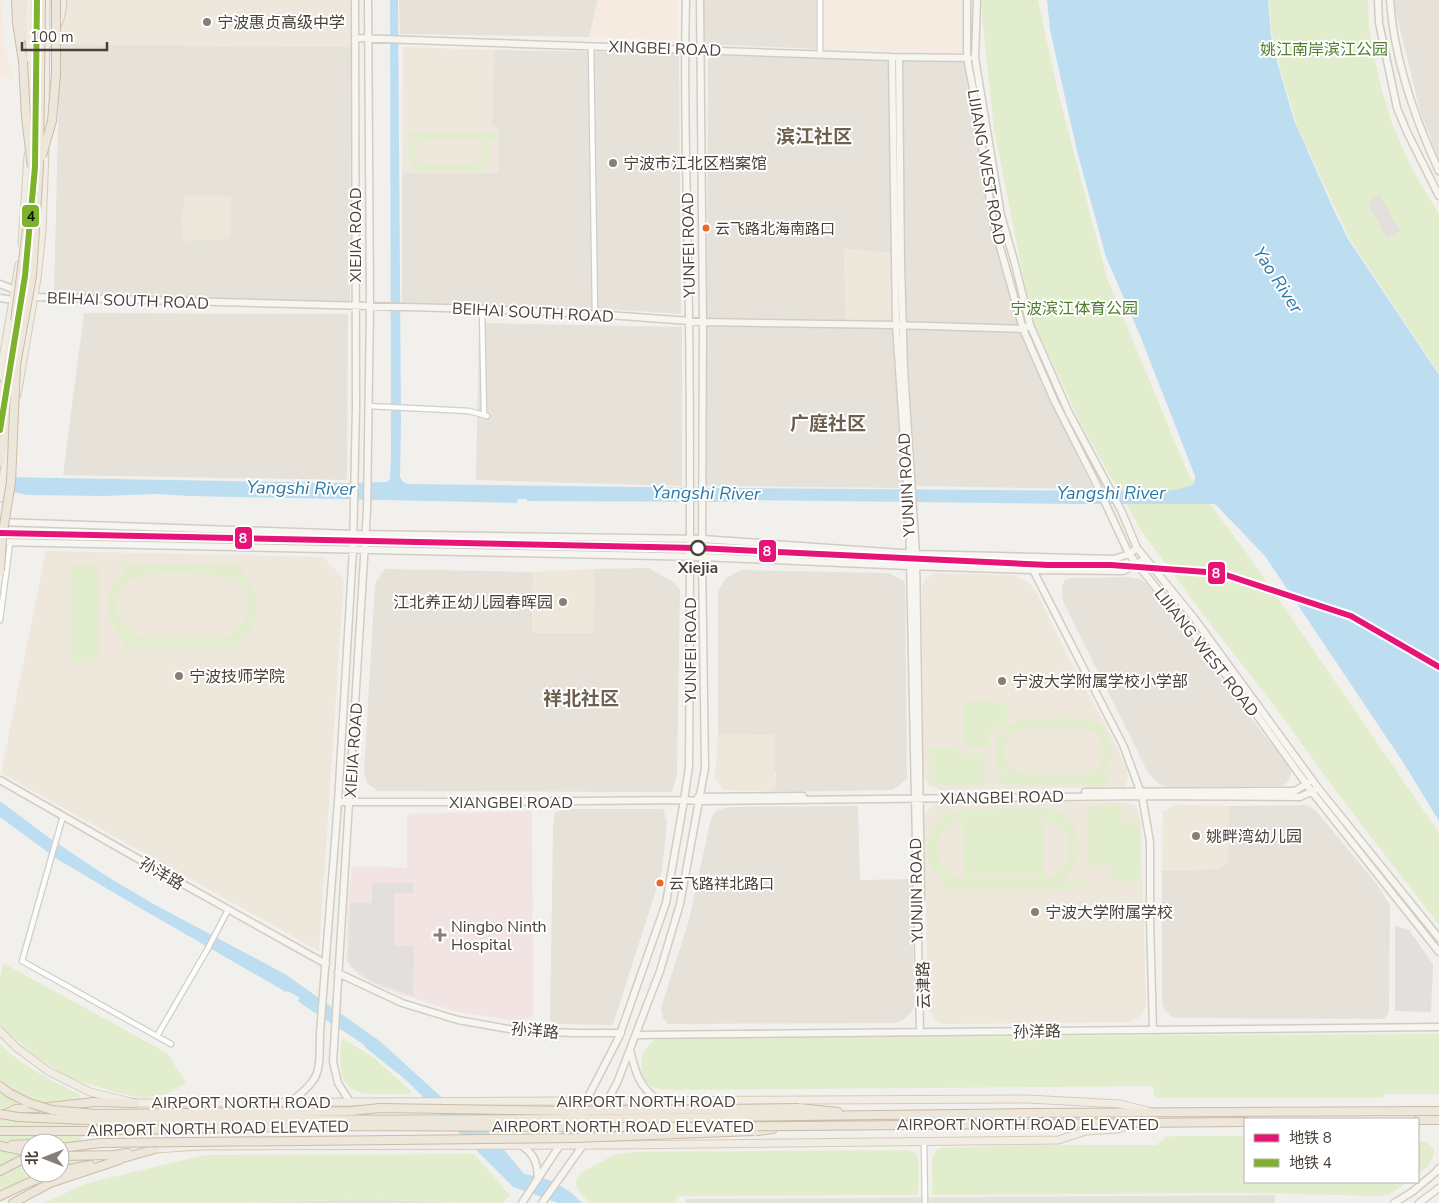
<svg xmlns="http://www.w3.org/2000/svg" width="1439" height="1203" font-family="'Nunito Sans','Noto Sans SC',sans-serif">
  <rect width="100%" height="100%" fill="#f2f0ed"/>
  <path fill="#e6e2da" d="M399,0H598L589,37L400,34Z
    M704,0H816V49L704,44Z
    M1395,0H1439V160L1420,111L1395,8Z
    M60,44L351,47L350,302L54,293Z
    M494,50L679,53L681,314L590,308L402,303V173H499L492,124Z
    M708,55L889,60L892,253L844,249L846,320L707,318Z
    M901,60L964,61L986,197L996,240L1020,327L905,323Z
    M84,313L348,314L347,480L63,475Z
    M479,323L682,327V486L476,480Z
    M706,326L893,327L904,488L706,486Z
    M906,330L1022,331L1051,401L1093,489L916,486Z
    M649,568L675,583L680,590L677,774L672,792L378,791L368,784L364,773L375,583L385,569L533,572L532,633H593L594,569Z
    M741,570L889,573L905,582L907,779L893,790L775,792L776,773L718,734V591L726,578Z
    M1129,577L1139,579L1146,583L1291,769V775L1288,782L1282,786L1166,787L1157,782L1148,773L1063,601L1062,591V587L1065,580L1070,578Z
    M1307,805L1316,811L1376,883L1390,905L1389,1012L1384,1019L1176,1018L1170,1016L1163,1007L1162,1001V870L1220,869L1228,862L1229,806Z
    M858,806L860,880L912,879L914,1006L911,1013L902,1021L894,1023L668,1024L663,1018L661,1008L689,920L711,818L717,810L729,807Z
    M564,809H663L667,822L662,871L613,1025L560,1024L550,1021L553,829L555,812Z
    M1275,1195V1203H686L685,1199Z
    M368,1199L458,1203H244Z"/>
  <path fill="#f5ebe0" d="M0,0H1L4,43L15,81L0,77Z
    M598,0H678V40L589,37Z
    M816,0H965L964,53L816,49Z"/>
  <path fill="#ede7dc" d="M65,0H350L351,47L60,44Z
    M403,47L494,50L492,124L499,130V173H402Z
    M185,196L231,197L230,239L184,241L181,220Z
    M844,249L892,253L893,322L846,320Z
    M46,551L323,557L344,579L319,951L1,773Z
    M594,569L593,633H532L533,572Z
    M935,573L1012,575L1025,580L1034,588L1071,662L1107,728L1127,767L1128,778L1125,787L940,790L928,785L923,776L922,587L926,578Z
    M718,734L775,735V792L723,790L715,778Z
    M1123,802L1136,806L1141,820L1146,1006L1141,1016L1129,1022L944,1024L934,1020L928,1005L924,819L927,811L937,803Z
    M1176,805L1229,806L1228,862L1220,869H1162L1163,811Z"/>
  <path fill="#f1e4e2" d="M532,811L533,1016L518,1021L458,1012L397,993L371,983L358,975L346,961L347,910L352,866L407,868V814Z"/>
  <path fill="#e2edcd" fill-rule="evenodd" d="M982,0H1038L1058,92L1107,278L1189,476L1251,559L1439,833V925L1338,794L1273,704L1201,612L1141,530L1081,424L1032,319L994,130L982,15Z
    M1269,0H1368L1369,27L1374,55L1382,91L1392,124L1409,162L1420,183L1439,214V374L1349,238L1297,126L1273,44Z
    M406,133H498V139H485C489,145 491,153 488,160C486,165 483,165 483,171H423C408,167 404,152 413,139H406ZM426,139H473C481,142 483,147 483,156L479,161L471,165H425L418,162L414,154L416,145Z
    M71,565H98V662H72Z
    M124,565L242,566V575C266,594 260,620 242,640V647H123V638C108,625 104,603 113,586C119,576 123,578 124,565ZM143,575C159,573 220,572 232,579C259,593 250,632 222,638H142C109,626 108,582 143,575Z
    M963,701H994V704H1007V725H994V731H990V747H963Z
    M1022,719C1040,719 1080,715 1096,723C1103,726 1107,734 1110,741C1114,753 1111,763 1104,774L1110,775V785L999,784V775L1004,774C986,756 997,725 1022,719ZM1024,728H1083C1098,732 1110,748 1100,763C1096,768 1091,774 1085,775C1076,777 1023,776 1016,771C996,759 1003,733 1024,728Z
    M929,747L957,748V754H984V785H958L957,755V785L934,784V779H929Z
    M1089,806H1121V822H1139V881L1112,882L1111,865H1088Z
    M1043,808C1082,811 1089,857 1064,881H1088V885H1077V889L944,890C944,888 945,885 944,882C942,878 934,873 931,867C918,843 936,815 961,810ZM1044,818C1057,822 1067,830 1069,844C1071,858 1063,873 1049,877C1039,880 1028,879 1018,879C1000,879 982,879 964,880C929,874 928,828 963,819Z
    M1044,819V877L963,878L962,820Z
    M3,963L167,1053L186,1083L167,1094L144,1098L118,1093L89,1084L68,1077L34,1055L0,1025V978Z
    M1439,1034V1094H1384L1383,1098H1156L1154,1094L1153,1086L674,1090C665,1089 654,1090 647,1083C637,1073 641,1051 651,1042C653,1040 658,1039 662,1038Z
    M342,1038L374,1058L411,1091L409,1094C360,1094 333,1101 342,1038Z
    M0,1044C23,1067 51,1080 80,1095L82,1163L13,1195L0,1203ZM30,1143H60V1173H30Z
    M1177,1136H1245V1182H1407L1390,1194L1380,1196L1246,1193L932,1195V1159L936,1150L941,1148L1035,1145H1156L1166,1137Z
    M1418,1140L1427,1143L1434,1149C1433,1162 1428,1167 1418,1174Z
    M905,1150C912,1151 916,1152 919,1159L918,1195L682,1196L676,1197L677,1203H589L577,1189L576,1181L581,1173L610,1157L619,1154L636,1152Z
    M474,1154L510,1195L503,1203H458L368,1199L244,1203H43L88,1183L204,1155Z"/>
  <path fill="#e2dfdc" d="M1380,195L1400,231L1387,238L1367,202Z
    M372,883H413V893H394V946H414L413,996L371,981L358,972L348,961L350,903H372Z
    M1395,926L1409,930L1433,964L1431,1012L1395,1011Z"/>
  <path fill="#bddef0" d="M390,0H398L401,422L400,477L403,482L408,484L718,488L1126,491C1148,491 1174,494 1194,484L1195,476L1139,333L1106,257L1077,151L1050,30L1047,0H1268L1272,44L1294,120L1333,208L1348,239L1439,375V821L1403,762L1265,556L1215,504H1076L743,500L736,502L527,501V499H518L517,503L190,496L156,494L104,496L27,495L13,492H0V477L347,483L387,482L390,479L391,453Z
    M0,801L48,837L108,877L157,906L285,974L381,1042L439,1095L491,1134L524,1174C547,1177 567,1186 582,1203H558L513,1187L406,1080L366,1048L363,1044L303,1005L298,1001L300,998L288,991L286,992L128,901L57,859L0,817Z"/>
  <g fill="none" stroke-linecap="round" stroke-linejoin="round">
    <defs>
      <path id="street" d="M820,0V55
        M591,46L595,314
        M482,309L484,415
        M368,406L469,411L487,416
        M0,620L10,543
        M63,816L22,961L171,1044
        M157,1036L207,950L228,910
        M924,1142L925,1203"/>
      <path id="secondary" d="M967,0V58L975,99L993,222L1023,329L1054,400L1095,481L1129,554L1246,700L1312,792L1439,952
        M977,0L975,58L1001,215L1015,264L1030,325L1069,413L1121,510L1137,548L1194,618L1318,788L1439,938
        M1378,0L1379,23L1397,108L1407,132L1439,196
        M1390,0C1394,60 1414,117 1439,171
        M355,38L892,57L969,58
        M892,57L896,325L909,515L920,1032
        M899,58L901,265L904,369L916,554L921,898
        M0,284L33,297
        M0,298L13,300L34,297L482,309L595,314L703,322L896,325L1023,329L1027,327
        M0,522L354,534L702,539L916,554L1114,559L1129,554L1137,548
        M0,542L702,557L909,566L1033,570L1123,571L1138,564L1144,558
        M1033,570L1124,747L1142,796L1150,842V919L1153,1030
        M0,780L149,865L326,964
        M1085,792L1295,791L1308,783
        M698,797L803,796
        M338,802H496L684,800L699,801L1142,796L1300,797L1315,790
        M338,973L402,1003L458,1020L520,1031L574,1033H621
        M636,1035L1439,1027
        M630,1050C636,1074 638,1084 657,1100
        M290,1102C323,1078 319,1071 320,1033L338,802L353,549L356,407L355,0
        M350,1102L338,1083L333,1062L367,510L370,306L368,0
        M521,1145C535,1155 537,1162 538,1179
        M522,1203L560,1145L586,1101L619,1037L666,903L684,800L689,767C690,618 691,469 689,320C688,213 683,107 686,0
        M542,1203L583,1145L617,1083L660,971L680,904L705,768L702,557L703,322L700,0
        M1394,1203L1412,1192L1436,1172L1439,1168
        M1419,1203L1439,1188"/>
      <path id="primary" d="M28,0L30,52L29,122
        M47,45C57,30 62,18 63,0
        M45,140L46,0
        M22,244L28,155
        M0,376L19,265
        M17,395L37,278L42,231L45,150
        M0,498L10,435
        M0,1031L17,1048L48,1071L90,1092L135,1103L1028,1099L1120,1104L1148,1111
        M155,1149L200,1146L618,1145L1058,1140L1086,1131L1118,1129L1132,1124"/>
      <path id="highway" d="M16,0L17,23L23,61
        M23,0V37
        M28,222C36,148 35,74 34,0
        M0,408L15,321
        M0,462L12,390
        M0,1086L9,1093L29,1103
        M799,1108L838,1112
        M5,1114L16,1109L49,1107L94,1102L135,1103
        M801,1116L1028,1113L1439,1111
        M1418,1120H1439
        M797,1126L1245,1122
        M758,1131L773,1129
        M12,1145L30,1144
        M0,1146L30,1152
        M60,1148L101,1143
        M60,1156L114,1155L128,1153
        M116,1160L155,1149
        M0,1171L19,1161L30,1157
        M60,1171L90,1165
        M0,1196L30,1182L55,1173
        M13,1203L50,1183L119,1160"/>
    </defs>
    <use href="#street" stroke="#d0ceca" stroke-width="7"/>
    <use href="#secondary" stroke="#d2cdc4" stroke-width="9"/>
    <use href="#primary" stroke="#d5cbba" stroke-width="9"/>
    <use href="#highway" stroke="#cabca8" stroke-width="10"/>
    <use href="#street" stroke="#fdfdfc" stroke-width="4.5"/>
    <use href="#secondary" stroke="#f7f5f0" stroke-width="6"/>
    <use href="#primary" stroke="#f2ede4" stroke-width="7"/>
    <use href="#highway" stroke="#ede6da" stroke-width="8"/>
    <defs>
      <path id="highway-bridge" d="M23,61L26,117L32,167
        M42,156L52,121L56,74V0
        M15,321L28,222
        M0,571L2,538L11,482L16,365L32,276L39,167L41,0
        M29,1103L52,1110L96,1114L351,1111L380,1108L573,1111L799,1108
        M0,1114L18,1117L85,1120L577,1119L801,1116
        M0,1131H81L331,1126L613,1127L802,1126
        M101,1143L576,1138L754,1131"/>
    </defs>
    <use href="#highway-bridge" stroke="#cabca8" stroke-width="10" stroke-linecap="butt"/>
    <use href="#highway-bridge" stroke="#ede6da" stroke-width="8"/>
    <defs>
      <path id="metro-1" d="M0,533L697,548L1048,565H1111L1220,573L1351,616L1439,667"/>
      <path id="metro-2" d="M0,430L25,276L35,167L37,0"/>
    </defs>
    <use href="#metro-1" stroke="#fff" stroke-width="10"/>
    <use href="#metro-2" stroke="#fff" stroke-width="10"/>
    <use href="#metro-1" stroke="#e61477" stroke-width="6"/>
    <use href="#metro-2" stroke="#7db22c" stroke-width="6"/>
  </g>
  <g fill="#857f77" stroke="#fff" stroke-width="2">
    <circle cx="207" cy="22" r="5"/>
    <circle cx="613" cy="163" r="5"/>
    <circle cx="563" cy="602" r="5"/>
    <circle cx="179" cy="676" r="5"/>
    <circle cx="1002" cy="681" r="5"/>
    <circle cx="1196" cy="836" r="5"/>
    <circle cx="1035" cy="912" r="5"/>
    <path d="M437.5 927.5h5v5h5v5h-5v5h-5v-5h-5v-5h5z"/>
  </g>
  <g fill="#f26522" stroke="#fff" stroke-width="2">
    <circle cx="706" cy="228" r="4.5"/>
    <circle cx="660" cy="883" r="4.5"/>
  </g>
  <circle fill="#fff" stroke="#4a4238" stroke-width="2.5" cx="698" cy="548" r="7"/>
  <g text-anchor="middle" stroke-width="4" stroke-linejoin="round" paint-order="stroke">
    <g font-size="15" fill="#4a4238" stroke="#fff" text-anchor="start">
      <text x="715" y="234">云飞路北海南路口</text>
      <text x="669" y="889">云飞路祥北路口</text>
    </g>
    <g font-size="16" fill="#4a4238" stroke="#fff" text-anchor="start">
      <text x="217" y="28">宁波惠贞高级中学</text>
      <text x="623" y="169">宁波市江北区档案馆</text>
      <text x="553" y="608" text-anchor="end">江北养正幼儿园春晖园</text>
      <text x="189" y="682">宁波技师学院</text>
      <text x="1012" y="687">宁波大学附属学校小学部</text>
      <text x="1206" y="842">姚畔湾幼儿园</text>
      <text x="1045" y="918">宁波大学附属学校</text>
      <text x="451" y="932">Ningbo Ninth<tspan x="451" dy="18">Hospital</tspan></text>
    </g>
    <g font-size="16" fill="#4a4238" stroke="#fff">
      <text transform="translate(665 48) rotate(2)" y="6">XINGBEI ROAD</text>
      <text transform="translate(987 167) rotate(80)" y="6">LIJIANG WEST ROAD</text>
      <text transform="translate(355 235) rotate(-90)" y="6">XIEJIA ROAD</text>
      <text transform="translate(688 245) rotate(-91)" y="6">YUNFEI ROAD</text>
      <text transform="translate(128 300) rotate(2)" y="6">BEIHAI SOUTH ROAD</text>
      <text transform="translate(533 312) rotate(3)" y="6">BEIHAI SOUTH ROAD</text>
      <text transform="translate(906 485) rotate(-93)" y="6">YUNJIN ROAD</text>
      <text transform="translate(690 650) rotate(-90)" y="6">YUNFEI ROAD</text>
      <text transform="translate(1207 652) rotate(52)" y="6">LIJIANG WEST ROAD</text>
      <text transform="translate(353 750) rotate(-86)" y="6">XIEJIA ROAD</text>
      <text transform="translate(1002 797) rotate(-1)" y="6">XIANGBEI ROAD</text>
      <text x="511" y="808">XIANGBEI ROAD</text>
      <text transform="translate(162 873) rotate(30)" y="6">孙洋路</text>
      <text transform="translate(916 890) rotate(-91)" y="6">YUNJIN ROAD</text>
      <text transform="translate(923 985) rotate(-91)" y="6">云津路</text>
      <text transform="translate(535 1030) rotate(5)" y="6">孙洋路</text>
      <text transform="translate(1037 1031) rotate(-1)" y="6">孙洋路</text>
      <text x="646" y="1107">AIRPORT NORTH ROAD</text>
      <text x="241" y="1108">AIRPORT NORTH ROAD</text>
      <text x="1028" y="1130">AIRPORT NORTH ROAD ELEVATED</text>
      <text x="623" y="1132">AIRPORT NORTH ROAD ELEVATED</text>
      <text transform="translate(218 1128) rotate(-1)" y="6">AIRPORT NORTH ROAD ELEVATED</text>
    </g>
    <g font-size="16" fill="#4e7e29" stroke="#fff">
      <text x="1324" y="55">姚江南岸滨江公园</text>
      <text x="1074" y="314">宁波滨江体育公园</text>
    </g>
    <g font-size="16" font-weight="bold" fill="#4a4238" stroke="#fff">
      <text x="698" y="573">Xiejia</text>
    </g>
    <g font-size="18" font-style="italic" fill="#2b7aa8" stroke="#fff">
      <text transform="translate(1278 280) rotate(57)" y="6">Yao River</text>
      <text transform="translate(301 488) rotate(1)" y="6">Yangshi River</text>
      <text transform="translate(706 493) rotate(1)" y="6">Yangshi River</text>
      <text x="1111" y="499">Yangshi River</text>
    </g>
    <g font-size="19" font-weight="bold" fill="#6d5f4f" stroke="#fff">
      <text x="814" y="143">滨江社区</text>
      <text x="828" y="430">广庭社区</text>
      <text x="581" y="705">祥北社区</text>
    </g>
  </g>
  <g stroke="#fff" stroke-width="2">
    <rect x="21" y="204" width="19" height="24" rx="5" fill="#7db22c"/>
    <rect x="234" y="526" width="19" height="24" rx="5" fill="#e61477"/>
    <rect x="758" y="539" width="19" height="24" rx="5" fill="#e61477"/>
    <rect x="1207" y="561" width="19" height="24" rx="5" fill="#e61477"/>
  </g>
  <g font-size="14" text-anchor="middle" font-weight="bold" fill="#fff">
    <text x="243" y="543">8</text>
    <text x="767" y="556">8</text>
    <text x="1216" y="578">8</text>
  </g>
  <g font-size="14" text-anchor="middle" font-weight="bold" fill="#111">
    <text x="31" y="221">4</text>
  </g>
  <rect x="1244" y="1118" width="175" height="65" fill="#ffffff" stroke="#b7b3af"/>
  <rect x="1254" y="1134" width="25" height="8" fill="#e61477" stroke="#b7b3af"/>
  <text x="1289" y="1143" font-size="15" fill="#4a4238">地铁 8</text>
  <rect x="1254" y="1159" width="25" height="8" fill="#7db22c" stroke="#b7b3af"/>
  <text x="1289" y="1168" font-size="15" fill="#4a4238">地铁 4</text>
  <g transform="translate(45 1158) rotate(270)"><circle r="24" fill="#ffffff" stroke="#b7b3af"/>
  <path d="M0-4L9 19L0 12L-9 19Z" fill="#857f77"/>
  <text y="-8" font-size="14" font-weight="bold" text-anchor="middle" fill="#4a4238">北</text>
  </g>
  <path d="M22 42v8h85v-8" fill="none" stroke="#4a4238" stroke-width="2.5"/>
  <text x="30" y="42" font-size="15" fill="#4a4238" stroke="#ffffff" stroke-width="4" paint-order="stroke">100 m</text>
</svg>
